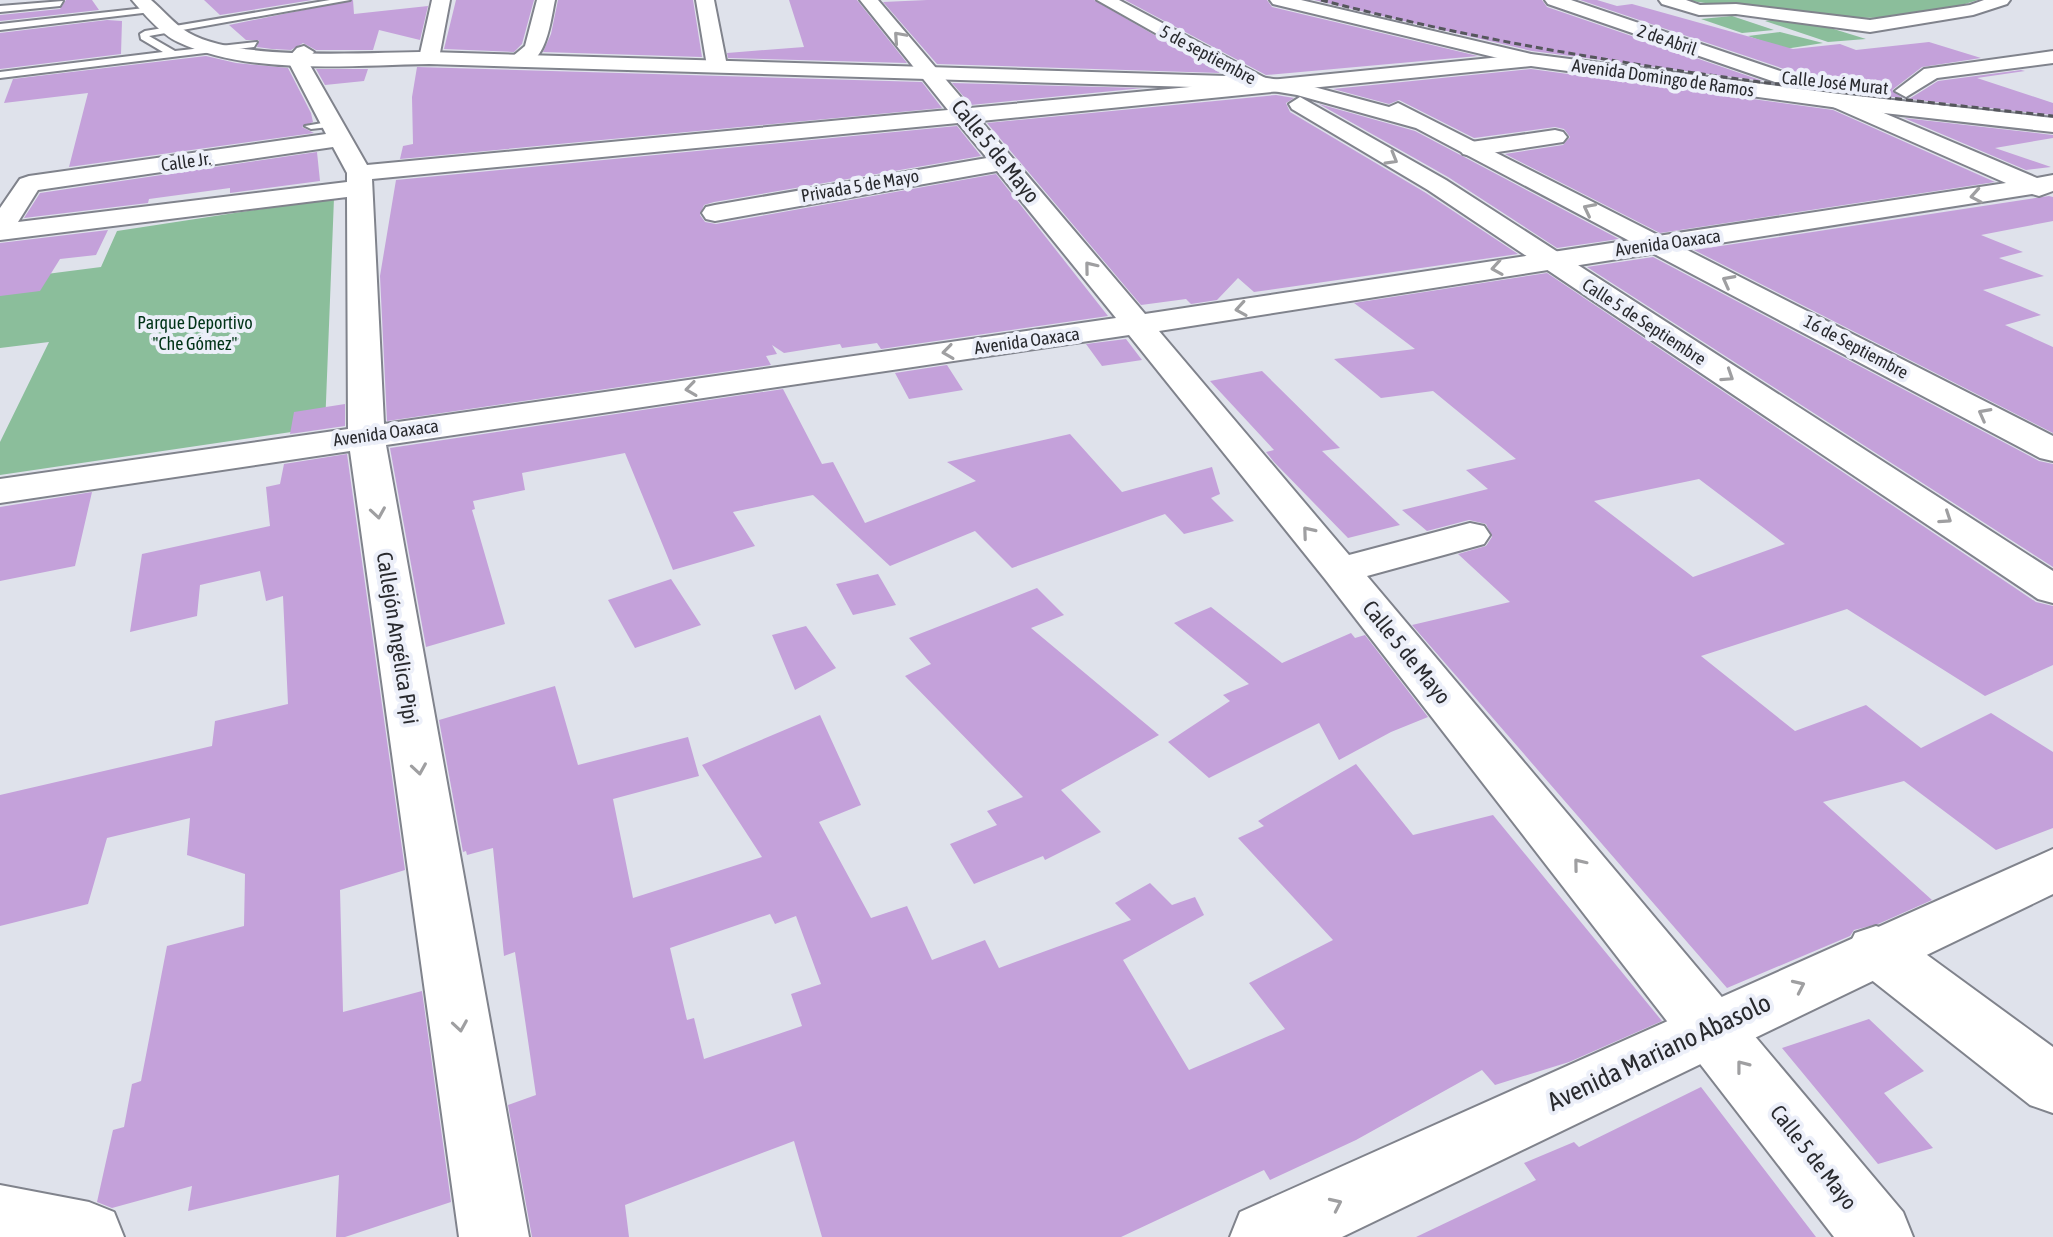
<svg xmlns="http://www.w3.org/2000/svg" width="2053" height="1237" font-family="'Asap Condensed',sans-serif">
  <rect width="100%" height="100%" fill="#dfe2eb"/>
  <path fill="#8bbe9b" d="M1685,0H1978C1883,32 1781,14 1685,0Z
    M1732,16L1774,30L1742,33L1701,19Z
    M1781,18H1798L1866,39L1828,42L1765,21Z
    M1780,32L1823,43L1785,49L1748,36Z
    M334,198L325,427L0,475V442L49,342L0,348V280L101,267L117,231Z"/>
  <path fill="#c4a1da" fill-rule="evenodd" d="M66,0H92L99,10L0,21V15L60,9Z
    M204,0H312L220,15Z
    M353,0L354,14L428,6L420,40L379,30L373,50H316L303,43L291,50L272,49L257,47L259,40H246L229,25Z
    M456,0H534L522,44L514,52L444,49Z
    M558,0H693L702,57L543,52L551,34Z
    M789,0H857L907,63L728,58L727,53L804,47Z
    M927,0H1094L1220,73L937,64L883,2Z
    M1125,0H1267L1272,7L1478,56L1266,75Z
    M1314,0H1542L1547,7L1763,81L1532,51Z
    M1580,0H1597L1617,6L1632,4L1793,49L1840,44L1856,50L1929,42L1981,58L1922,67L1892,90L1902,98L1790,85L1795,78L1790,71Z
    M107,20L122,21L121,54L0,69V33Z
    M206,56L236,63L288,68L311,113L313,122L302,127L314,133L69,167L88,93L4,103L13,79Z
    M417,67L922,82L942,108L400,159L403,146L413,144L412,97Z
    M316,69H368L364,81L325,85Z
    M1531,69L1833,110L1995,182L1660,233L1505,154L1563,145L1570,137L1564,129L1555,127L1474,138L1399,100L1389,104L1333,89Z
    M2021,70L2025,71L1977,78L2053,103V115L1909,99L1938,81Z
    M952,83L1143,88L971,105Z
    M1276,95L1294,98L1286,103L1290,112L1426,193L1518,254L1254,292L1238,278L1217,300L1191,304L1186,299L1141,305L987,123Z
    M1319,104L1415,131L1619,239L1557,248L1448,177Z
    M1904,118L2053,135V138L1995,148L2051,167L2026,170Z
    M957,126L981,156L714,202L704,205L700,215L705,222L716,224L996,174L1108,316L881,349L877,343L842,348L840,344L784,353L772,345L777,354L766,356L771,365L387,421L380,276L396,180Z
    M317,152L320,181L230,193V188L149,199L148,203L24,218L40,193Z
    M2049,196L2053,197V221L1981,235L2023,252L1999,258L2044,276L1983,290L2041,315L2005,325L2053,347V433L1694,250Z
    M108,230L96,255L60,259L40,291L0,296V243Z
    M1653,257L2039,461L2053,464V567L1587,267Z
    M1547,273L2036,602L2053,606V665L1985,696L1847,609L1701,656L1795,731L1866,705L1921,748L1991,713L2053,752V828L1996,850L1904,781L1823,802L1932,900L1878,924L1854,930L1850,936L1727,988L1412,625L1510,602L1458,554L1486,546L1492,537L1486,524L1469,520L1427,531L1402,510L1488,489L1466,470L1516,459L1433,391L1381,398L1334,359L1415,349L1354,303ZM1699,479L1785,544L1693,577L1594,501Z
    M1126,339L1142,360L1102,366L1086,344Z
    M947,365L963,390L909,399L895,373Z
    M1262,371L1340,448L1322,451L1400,525L1348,538L1274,462L1266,452L1274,450L1210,381Z
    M783,389L822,464L833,462L865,523L976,481L947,462L1070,434L1122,492L1212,467L1220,494L1211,498L1234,521L1184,534L1165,514L1012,568L975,531L890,566L813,495L733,512L755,546L673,570L625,453L522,473L525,490L473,501L475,509L472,510L505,624L426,647L390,448Z
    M345,404V426L290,434L294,412Z
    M347,454L405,870L340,890L343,1012L422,991L451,1202L345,1237H336L339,1175L188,1211L192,1186L112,1208L97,1202L113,1130L124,1127L132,1084L141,1081L167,946L244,926L245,874L187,855L190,818L107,838L88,904L0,926V795L212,746L215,721L288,704L283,596L266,601L260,571L200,585L197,616L130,632L142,554L270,526L266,487L280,484L284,464Z
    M92,492L75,566L0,581V507Z
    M878,574L896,605L853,615L836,584Z
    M671,579L701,625L635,648L608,600Z
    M1037,588L1064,615L1031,628L1159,735L1061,790L1101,832L1045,860L1043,856L974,884L950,844L997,825L987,811L1023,797L905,676L931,664L909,638Z
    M1211,607L1282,663L1351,633L1355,638L1365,635L1428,717L1391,732L1339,760L1319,723L1209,778L1168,742L1230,701L1223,695L1249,684L1174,623Z
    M806,626L836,668L795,690L772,635Z
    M555,686L578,765L688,737L699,776L613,799L633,898L762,857L702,765L820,715L861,805L819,822L871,918L907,906L932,960L985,940L999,968L1131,920L1115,903L1150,883L1172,905L1195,897L1204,915L1123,960L1189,1070L1285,1029L1249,983L1333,940L1238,838L1264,826L1258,821L1356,764L1413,835L1493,815L1662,1021L1569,1062L1495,1085L1482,1070L1356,1140L1270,1180L1264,1170L1121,1237H822L794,1141L625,1205L629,1237H532L508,1105L536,1095L515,952L504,956L493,848L467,855L466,851L463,852L439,720ZM770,914L775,924L796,916L821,984L791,994L802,1026L704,1059L694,1018L687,1020L670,948Z
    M1869,1019L1924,1071L1884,1093L1933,1148L1878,1164L1782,1048Z
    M1701,1087L1816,1237H1416L1536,1180L1524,1163L1574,1142L1579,1147Z"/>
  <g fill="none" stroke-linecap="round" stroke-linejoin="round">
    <defs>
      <path id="service" d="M330,0H350L149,36L175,51L257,42L254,47L0,78V72L163,52L141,39L140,34L145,31Z
        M63,1L60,6L0,12V6Z
        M154,7L151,12L0,30V24Z
        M334,121L338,122V126L311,129L305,126Z"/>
      <path id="minor" d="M432,0H450L439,58L429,64L419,58Z
        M537,0H555C550,23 546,74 510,65L507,61L525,46Z
        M696,0H714L727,66L724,70H710L707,66Z
        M860,0H878L970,108L1242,82L1097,0H1119L1269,80L1531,54L1541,60L1531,66L981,121L1145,314L2006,183L1831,106L1828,101L1839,94L2037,178L2053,175V191L2039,196L2032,194L1159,331L1349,555L1470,523L1484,526L1490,535L1484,544L1367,576L1903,1212L1913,1237H1834L1325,579L1129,335L386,445L529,1237H459L350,451L0,503V479L348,429L347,197L0,240V208L20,179L29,176L326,134L287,59L297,48L304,46L314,52L307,60L367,165L948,110ZM958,123L987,158L715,205L706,207L702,213L706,219L715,221L997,171L1116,318L384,424L372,179ZM333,147L347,173V182L18,222L38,190Z
        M1545,0H1571L1789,74L1792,78L1789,82H1775L1548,4Z
        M1659,0H1686L1700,5L1736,4L1870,20L1970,5L1984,0H2010L2007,4L1973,15L1870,32L1736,14L1699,15L1662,4Z
        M2053,51V63L1937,78L1906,97L1895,91L1924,69Z
        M1555,130L1563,132L1567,137L1563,142L1471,156L1463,154L1459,149L1463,144L1471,142Z
        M1876,926L1897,933L2053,1047V1113L2030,1105L1855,967L1847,950L1855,933Z
        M0,1185L89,1202L114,1212L124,1237H0Z"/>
      <path id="tertiary" d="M132,0H151C163,10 175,25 189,33C240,62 368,52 429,52L1260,77L1299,83L1389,107L1398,103L2053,436V461L2040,458L1416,128L1297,95L1260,89L429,64C351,65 250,76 178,42C162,35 143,13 132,0Z
        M1270,0H1301L1531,54L1839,94L2053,118V132L1839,108L1531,66L1273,4Z
        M1300,97L1446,180L2053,571V603L2038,599L1428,190L1292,109L1289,104Z
        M2053,849V894L1342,1237H1230L1240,1212Z"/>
    </defs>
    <use href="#service" stroke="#80838c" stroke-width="4"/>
    <use href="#minor" stroke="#80838c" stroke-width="4"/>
    <use href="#tertiary" stroke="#80838c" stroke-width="4"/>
    <use href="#service" fill="#fff" fill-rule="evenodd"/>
    <use href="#minor" fill="#fff" fill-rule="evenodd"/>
    <use href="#tertiary" fill="#fff" fill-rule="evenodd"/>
    <path stroke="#55565c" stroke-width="3" stroke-dasharray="7 4" stroke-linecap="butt" d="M1321,0C1562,63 1806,89 2053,116"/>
  </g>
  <defs><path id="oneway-chevron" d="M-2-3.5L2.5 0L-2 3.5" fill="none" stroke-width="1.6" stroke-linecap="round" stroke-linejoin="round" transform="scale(2)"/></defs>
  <g stroke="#9f9fa1">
    <use href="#oneway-chevron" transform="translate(899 37) rotate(-132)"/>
    <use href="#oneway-chevron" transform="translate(1392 159) rotate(30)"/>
    <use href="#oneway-chevron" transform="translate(1976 196) rotate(170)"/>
    <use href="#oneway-chevron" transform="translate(1589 209) rotate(-153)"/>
    <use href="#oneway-chevron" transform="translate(1090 267) rotate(-129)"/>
    <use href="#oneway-chevron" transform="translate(1497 268) rotate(171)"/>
    <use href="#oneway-chevron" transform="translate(1728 281) rotate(-152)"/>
    <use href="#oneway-chevron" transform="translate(1241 309) rotate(171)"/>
    <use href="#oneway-chevron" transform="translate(948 352) rotate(172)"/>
    <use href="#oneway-chevron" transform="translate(1728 376) rotate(33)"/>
    <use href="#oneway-chevron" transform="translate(691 389) rotate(172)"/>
    <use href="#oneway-chevron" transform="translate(1984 414) rotate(-152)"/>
    <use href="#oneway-chevron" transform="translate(378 513) rotate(81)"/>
    <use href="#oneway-chevron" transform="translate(1946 518) rotate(34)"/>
    <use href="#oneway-chevron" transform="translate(1308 532) rotate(-130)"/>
    <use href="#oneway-chevron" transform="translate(419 769) rotate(81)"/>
    <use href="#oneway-chevron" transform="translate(1579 864) rotate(-129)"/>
    <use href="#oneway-chevron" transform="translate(1799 986) rotate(-25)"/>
    <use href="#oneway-chevron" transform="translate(460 1026) rotate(81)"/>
    <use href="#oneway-chevron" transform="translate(1742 1066) rotate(-128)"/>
    <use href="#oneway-chevron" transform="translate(1336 1204) rotate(-25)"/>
  </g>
  <g text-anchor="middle" stroke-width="8" stroke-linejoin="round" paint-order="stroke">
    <g font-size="18" fill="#292a2e" stroke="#eceff9">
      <text transform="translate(1667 40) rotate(19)" y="6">2 de Abril</text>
      <text transform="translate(1208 55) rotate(28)" y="6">5 de septiembre</text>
      <text transform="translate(1663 78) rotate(8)" y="6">Avenida Domingo de Ramos</text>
      <text transform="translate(1835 83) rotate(6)" y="6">Calle José Murat</text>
      <text transform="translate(186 162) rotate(-8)" y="6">Calle Jr.</text>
      <text transform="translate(860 186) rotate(-10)" y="6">Privada 5 de Mayo</text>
      <text transform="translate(1668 243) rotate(-8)" y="6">Avenida Oaxaca</text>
      <text transform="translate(1644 322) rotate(33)" y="6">Calle 5 de Septiembre</text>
      <text transform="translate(1027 341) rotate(-8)" y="6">Avenida Oaxaca</text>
      <text transform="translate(1856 347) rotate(28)" y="6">16 de Septiembre</text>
      <text transform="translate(386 433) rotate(-8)" y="6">Avenida Oaxaca</text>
    </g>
    <g font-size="18" fill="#003317" stroke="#eceff9">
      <text x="195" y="329">Parque Deportivo<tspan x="195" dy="21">"Che Gómez"</tspan></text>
    </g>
    <g font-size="22" fill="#292a2e" stroke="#eceff9">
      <text transform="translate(996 151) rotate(51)" y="8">Calle 5 de Mayo</text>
      <text transform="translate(398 638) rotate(81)" y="8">Callejón Angélica Pipi</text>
      <text transform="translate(1407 652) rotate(51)" y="8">Calle 5 de Mayo</text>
      <text transform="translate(1814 1157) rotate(52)" y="8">Calle 5 de Mayo</text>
    </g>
    <g font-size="26" fill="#292a2e" stroke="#eceff9">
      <text transform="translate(1659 1052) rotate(-25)" y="9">Avenida Mariano Abasolo</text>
    </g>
  </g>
</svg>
